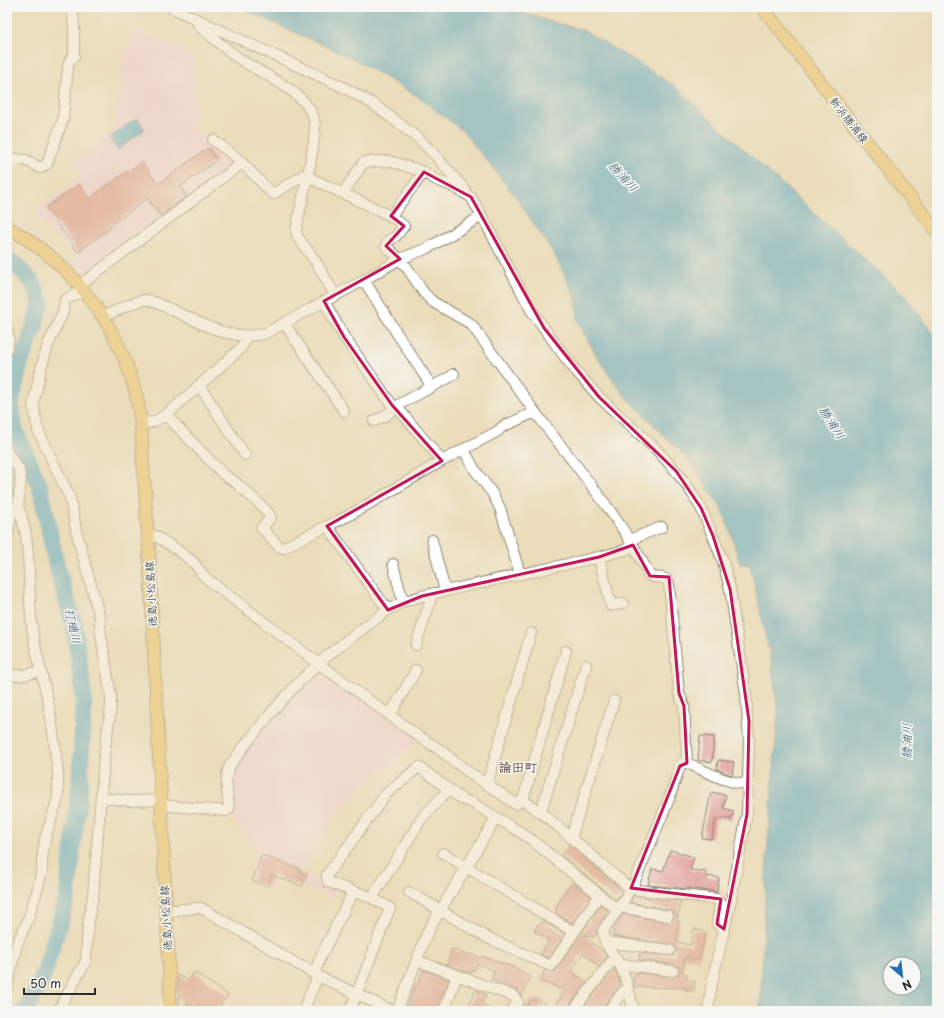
<svg xmlns="http://www.w3.org/2000/svg" width="944" height="1018" font-family="'Playpen Sans','Klee One',sans-serif">
  <rect width="100%" height="100%" fill="#f6f6f2"/>
  <filter id="ink" filterUnits="userSpaceOnUse"><feTurbulence type="fractalNoise" baseFrequency=".025" numOctaves="2"/><feDisplacementMap in="SourceGraphic" scale="8" xChannelSelector="R" yChannelSelector="G"/><feConvolveMatrix kernelMatrix="1 2 1 2 8 2 1 2 1" color-interpolation-filters="sRGB"/></filter>
  <filter id="wash" filterUnits="userSpaceOnUse"><feTurbulence type="fractalNoise" baseFrequency=".012" numOctaves="4" result="noise"/><feDisplacementMap in="SourceGraphic" scale="16" xChannelSelector="R" yChannelSelector="G"/><feGaussianBlur stdDeviation="0.9" result="paint"/><feColorMatrix in="noise" values="0 0 0 0 0 0 0 0 0 0 0 0 0 0 0 0 0 1.4 0 .05"/><feComposite in="paint" operator="in"/></filter>
  <g filter="url(#wash)">
    <rect width="100%" height="100%" fill="#ebddba"/>
    <path fill="#f2cfe0" d="M136,28L195,57V131L234,160L235,165L160,222L85,275L82,274L71,262L79,256L75,250L70,252L37,219L36,210L82,175L74,162L114,130L121,71Z
      M318,670H322L418,739L406,752L371,779L346,804L332,820L302,872L337,888L333,898L273,877L268,888L251,881L256,849L230,816L234,812L230,781L234,765L289,699Z"/>
    <path fill="#76bb7f" stroke="#507355" d="M7,458L9,460L15,494L7,503Z"/>
    <path fill="#4fa6cc" stroke="#3d687c" fill-rule="evenodd" d="M238,7H506L508,9L585,31L672,84L905,296L937,338V1011H760L767,855L778,713L771,660L750,565L740,564L729,527L720,506L688,459L625,396L599,360L578,322L576,298L554,254L518,200L463,131L417,96L350,57ZM890,964H914V988H890Z
      M137,118L145,129L118,150L109,138Z"/>
    <g fill="none" stroke-linecap="round" stroke-linejoin="round">
      <path stroke="#4fa6cc" stroke-width="17" d="M7,260L16,265L33,283L41,303L34,328L20,363L11,404L15,430L40,486L56,563L75,629L84,700L80,784L67,898L43,977L25,1011"/>
    </g>
    <g id="blocks">
      <path fill="#de938b" d="M208,148L217,160L180,187L187,196L161,216L148,198L110,226L111,228L78,252L46,208L79,184L89,199L129,170L130,171L142,162L158,184Z
        M700,736L714,737L712,762L698,760Z
        M718,760L734,762L732,775L717,769Z
        M711,792L726,795L723,808L734,811L731,820L722,818L721,820L716,819L711,839L702,838Z
        M569,845L622,891L616,900L561,855Z
        M670,850L694,857L690,870L706,872V876L719,878L717,892L688,888V889L648,885L652,869L663,871Z
        M262,855L300,870L299,872L307,875L302,886L272,875L268,886L252,881Z
        M574,883L591,896L572,923L555,913L557,911L555,910L564,895L563,894L570,885L571,886Z
        M634,895L681,901L677,921H679L676,942L691,945L694,929L706,932L699,960L685,957L682,974H687V981H695L694,990H686V988L634,987V975H638V973L673,977L678,975L679,971V968L674,965L639,960L640,953L673,956L676,950L674,945L613,936L614,926L623,914L667,922L673,920L674,913L670,910L630,902Z
        M601,905L609,911L598,926L597,932L594,937L583,935L604,953L607,957L599,967L583,953L571,971L587,983L568,1007L567,1011H563L555,1005L563,995L561,994L564,990L547,983V984L540,981L545,970L552,972L556,970Z
        M542,921L565,934L549,958L541,955L549,939L534,932L538,924L540,925Z
        M452,949L468,955L469,953L481,958L482,956L511,967L531,977L521,996L516,990L491,979L495,971L477,964L474,971L472,970L471,973L446,964Z
        M614,968L620,984L603,1007L602,1011H581Z
        M423,970L449,979L438,1011H405L416,984H418Z
        M194,972L228,995L216,1011H200L188,1002L189,1011H180L178,975L188,981Z
        M476,990L486,995L482,1002L492,1011H466Z
        M538,998L545,1004L539,1011H522L532,999L535,1001Z"/>
    </g>
  </g>
  <g filter="url(#ink)">
    <use href="#blocks" fill-opacity="0" stroke="#8b8472" stroke-width="1"/>
    <g fill="none" stroke-linecap="round" stroke-linejoin="round">
      <defs>
        <path id="minor" d="M170,7L343,87L373,104L418,138L434,154L465,190
          M197,21L200,27C214,38 228,52 243,61C265,76 314,95 315,126C315,139 312,152 310,165C305,187 300,209 296,231L297,236L316,262L335,295
          M213,140L236,157L273,194L304,175L391,216L404,226L396,236L388,241L386,246L406,266L424,293L433,302L471,324L535,412
          M7,158L26,160L40,168L47,164L63,119L68,67L70,60L74,57V26L72,7
          M343,193L364,162L389,161L406,166L424,172L436,180L452,186L471,197L482,216L531,310L570,364L599,397L655,448L676,471L689,488L701,508L713,536L723,561L730,589L746,694L749,742L747,814L742,841L731,900L712,982L708,1011
          M391,216L424,172
          M364,280L398,335L432,387
          M80,285L242,163
          M324,301L344,337L392,405L397,407L442,461L498,431L502,427L535,412C574,464 621,518 650,576C657,580 664,574 669,583L679,693L684,706L687,763H682L680,766L669,799L635,881L618,910L603,930L605,942L621,967L625,977L634,1011
          M103,317C111,313 138,299 146,300C154,301 164,306 172,310C204,324 228,341 264,334L364,280L400,259L428,248L482,216
          M284,323L344,411
          M7,330L9,338L7,349
          M199,385L245,455
          M374,421L385,416L400,404L450,377L454,374
          M141,424L153,422L166,415L239,350L244,343L246,336
          M464,450L475,470L492,493L500,508L520,574
          M7,452L19,469L21,480L18,506L11,515L7,537
          M327,526L348,516L442,461
          M148,533C160,537 191,558 198,568C202,574 205,578 211,582L318,663L421,738L436,747L467,771L516,804L523,800L547,817L626,885L638,890L717,899L720,903L717,924L724,929
          M432,540L445,591
          M629,540L662,527
          M599,557L611,606L623,603
          M393,564L403,602
          M388,610L403,602L422,596L599,557L625,550L633,545
          M416,645L431,599L430,594
          M7,676L24,675L41,671
          M390,715L416,670
          M687,763C704,770 729,785 747,783
          M486,783L489,778L531,633
          M102,798L130,801L161,800
          M523,800L566,651
          M161,805L226,811L229,809C228,795 224,780 229,767C255,731 284,695 317,665C339,645 364,628 388,610L327,526L283,548L279,547L262,528L271,517L264,508L234,481L224,475L166,415
          M539,812L542,808L586,665
          M569,836L573,832L614,701
          M443,853L574,932
          M409,892L488,938L551,966L597,899L601,896
          M372,898L422,818L449,789
          M620,907L668,916
          M166,911L196,908H201L318,976L303,1011
          M605,942L670,950
          M418,961L513,996L518,1002L511,1011
          M621,967L626,965L673,971
          M314,974L321,956L353,892
          M318,976L393,1011
          M7,987L17,944L27,922L37,891L42,871V860L45,839L58,798V774C55,750 53,725 48,702C43,677 35,652 32,627C27,587 33,544 18,506
          M58,1011L86,961L88,924L93,895L104,757L111,706V697L100,628V618L77,534L70,498L38,430L33,404L42,365L48,345L63,312L65,300L84,290
          M350,1011L390,908L372,898L328,882L327,875L386,794L419,767L463,800L471,802L520,832L533,841L618,910
          M397,1011L428,931L496,818
          M444,1011L457,975
          M573,1011L611,962L616,958
          M608,1011L623,992L628,988"/>
        <path id="major" d="M762,7L937,232
          M7,227C69,261 112,316 133,383C141,408 142,436 143,462C146,504 149,546 151,588C158,729 164,870 171,1011"/>
      </defs>
      <use href="#minor" stroke="#8b8472" stroke-width="12"/>
      <use href="#major" stroke="#8b8472" stroke-width="14"/>
      <use href="#minor" stroke="#fff" stroke-width="10"/>
      <use href="#major" stroke="#efc469" stroke-width="12"/>
    </g>
  </g>
  <path d="M0 0H944V1018H0ZM424,172L471,197L544,328L599,397L676,471L701,508L713,536L730,589L749,721L747,814L724,929L717,924L721,899L631,888L680,766L687,763L684,706L679,693L669,577L650,576L633,545L599,557L422,596L388,610L327,526L442,461L392,405L344,337L324,301L400,259L386,246L404,226L391,216Z" fill="#ebddba" fill-opacity=".55" fill-rule="evenodd"/>
  <path fill="none" stroke="#c2185b" stroke-width="3" stroke-linejoin="round" d="M424,172L471,197L544,328L599,397L676,471L701,508L713,536L730,589L749,721L747,814L724,929L717,924L721,899L631,888L680,766L687,763L684,706L679,693L669,577L650,576L633,545L599,557L422,596L388,610L327,526L442,461L392,405L344,337L324,301L400,259L386,246L404,226L391,216Z"/>
  <g text-anchor="middle" stroke-width="3" stroke-linejoin="round" paint-order="stroke">
    <g font-size="11" fill="#2b2b2b" stroke="#f6f6f2">
      <text transform="translate(849 120) rotate(52)" y="4">新浜勝浦線</text>
      <text transform="translate(151 594) rotate(-93)" y="4">徳島小松島線</text>
      <text transform="translate(166 918) rotate(-93)" y="4">徳島小松島線</text>
    </g>
    <g font-size="12" font-style="italic" fill="#395c6b" stroke="#f6f6f2">
      <text transform="translate(623 177) rotate(47)" y="4">勝浦川</text>
      <text transform="translate(832 423) rotate(58)" y="4">勝浦川</text>
      <text transform="translate(73 626) rotate(78)" y="4">打樋川</text>
      <text transform="translate(907 741) rotate(-89)" y="4">勝浦川</text>
    </g>
    <g font-size="13" font-weight="bold" fill="#6a4f4d" stroke="#f6f6f2">
      <text x="518" y="772">論田町</text>
    </g>
  </g>
  <rect width="944" height="1018" fill="none" stroke="#f6f6f2" stroke-width="24"/>
  <g transform="translate(902 976) rotate(152)"><circle r="19" fill="#f6f6f2" stroke="#a5a5a2"/>
  <path d="M0-3L7 15L0 10L-7 15Z" fill="#1f6fb2"/>
  <text y="-6" font-size="11" font-weight="bold" text-anchor="middle" fill="#2b2b2b">N</text>
  </g>
  <path d="M24 988v6h71v-6" fill="none" stroke="#2b2b2b" stroke-width="2"/>
  <text x="30" y="988" font-size="12" fill="#2b2b2b" stroke="#f6f6f2" stroke-width="3" paint-order="stroke">50 m</text>
</svg>
